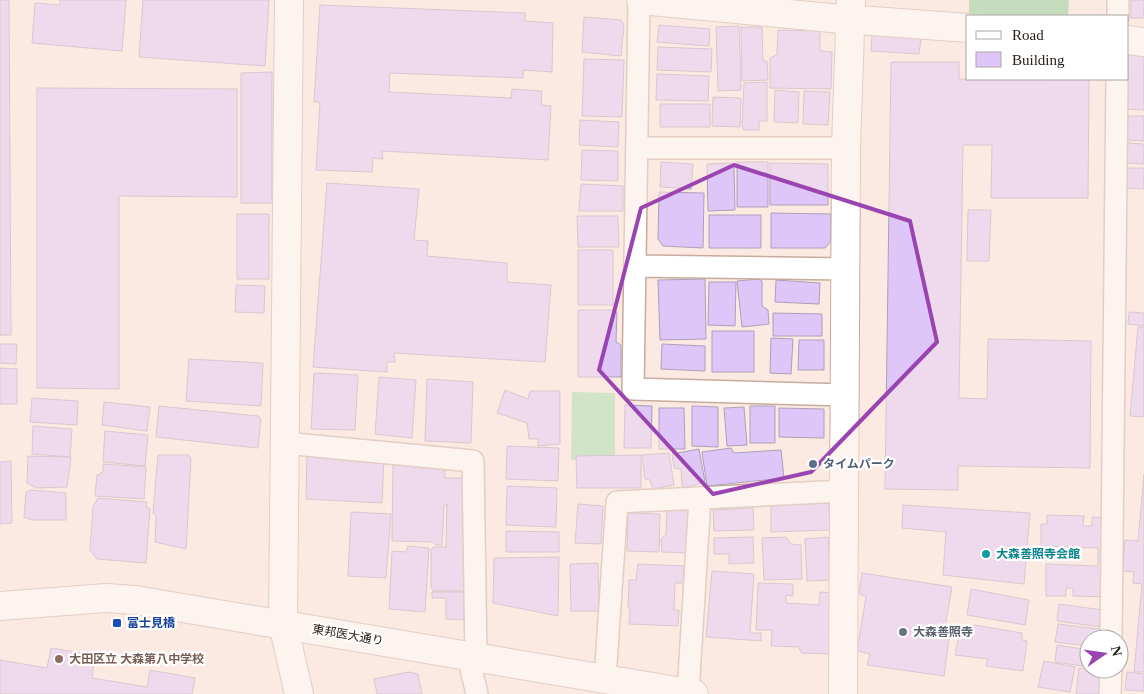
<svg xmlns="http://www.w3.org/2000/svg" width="1144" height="694" font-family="'Times New Roman','Noto Sans JP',serif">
  <rect width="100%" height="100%" fill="#fce9e1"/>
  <path fill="#a1dea7" d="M572,392L615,393V460H571Z"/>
  <path fill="#84cf8e" d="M969,0H1069L1068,16H1001L969,14Z"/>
  <path fill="#dec7f8" stroke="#aba0b9" d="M0,0H9L11,335H0Z
    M60,0H126L122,51L32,43L35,3L60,5Z
    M143,0H269L265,66L139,57Z
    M1131,0H1144V18H1131Z
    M320,5L525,13V21L553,23L552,72L523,70V78L390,73L389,92L511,98L512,89L542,91L541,105L551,106L548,160L382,151L383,159L373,158L372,172L316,170L320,102H314Z
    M584,17L621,20L624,25L621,56L582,52Z
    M659,25L710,29L709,46L657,42Z
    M739,26L741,90L718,91L716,27Z
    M741,27H762L763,61H767L768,80L742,81Z
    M778,30L820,31V51L832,52L831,89L770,88V58L777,55Z
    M872,34L917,37L921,40L919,54L871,51Z
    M658,47L712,49L711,72L657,70Z
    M1128,52L1144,53V110L1124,109L1126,79H1128Z
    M584,59L624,60L622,117L582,116Z
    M891,62H959V79L1089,80L1088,198H991L992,145H963L959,398L987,399L988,339L1091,341L1090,468L958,466V490L885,489Z
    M272,72V203H241V73Z
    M657,74L709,76L708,101L656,100Z
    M767,82V121H759V130H744L742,126L744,83Z
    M37,88L237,89V197L119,196V389L37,388Z
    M775,90L799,92L798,123L774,122Z
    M804,91L830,92L828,125L803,124Z
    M713,97L741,98L740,127L712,126Z
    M660,104H710V127H660Z
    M1128,116H1144V141L1127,140Z
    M580,120L619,122L618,147L579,145Z
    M1127,143L1144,144V164L1126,163Z
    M582,150L618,151V181L581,180Z
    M661,162L693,164L691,189L660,187Z
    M737,162H768V207H737Z
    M731,163L734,165L735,210L708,211L707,164Z
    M770,163L828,164V205H770Z
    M1127,168H1144V189L1126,188Z
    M327,183L419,189L414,240L428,241L427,256L507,263V282L551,285L545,362L394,353L395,362H387V372L313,367Z
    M581,184L623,186V211H579Z
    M659,192L704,193L703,248L663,246L658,239Z
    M968,210H991L989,261H967Z
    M771,213L831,214V241L825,248H771Z
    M237,214H269V279H237Z
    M709,215H761V248H709Z
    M577,216H618L619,247H578Z
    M578,250H613V305H578Z
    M705,279L706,339L660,340L658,280Z
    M759,279L762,281V306L768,310L769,324L742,327L737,281Z
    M776,280L820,283L819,304L775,302Z
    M709,282H736L735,326L708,325Z
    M236,285L265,286L264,313L235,312Z
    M578,310H615L617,313L616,342L621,345V377H578Z
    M1129,312L1144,313V326L1128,324Z
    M773,313L822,314V336H773Z
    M1138,327H1144V417L1130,416Z
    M712,331H754V372H712Z
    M771,338L793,339L791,374L770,373Z
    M799,340H824V370H798Z
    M0,344H17L16,364L0,363Z
    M662,344L705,346V371L661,369Z
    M189,359L263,363L261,406L186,401Z
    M0,368L17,369V404H0Z
    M314,373L358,375L355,430L311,429Z
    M379,377L416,380L412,438L375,434Z
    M427,379L473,382L471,443L425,441Z
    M505,390L528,399L530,391H560V444L538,446V439H529L527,423L497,413Z
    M32,398L78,401L77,425L30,422Z
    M104,402L150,407L147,431L102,425Z
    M625,405L652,406L651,448H624Z
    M159,406L258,416L261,419L258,448L156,437Z
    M692,406L718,407V447L692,446Z
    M750,406H775V443H750Z
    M744,407L747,445L727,446L724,408Z
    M659,408H684L685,449H659Z
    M779,408L824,409V438L779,437Z
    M33,426L72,429L70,457L32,454Z
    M105,431L148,435L145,466L103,462Z
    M507,446L559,448L558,481L506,479Z
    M731,448L734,453L781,450L784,478L707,486L702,452Z
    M699,449L705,482L684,488L682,485L681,469L674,468L672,454Z
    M669,453L674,485L653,489L650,480L645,479L642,455Z
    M158,455H189L191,459L186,549L155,542L156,516L153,513Z
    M307,455L384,458L382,503L306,499Z
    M641,455V488H577L576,456Z
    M28,456L71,457L67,487L36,488L27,483Z
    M393,460L445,461V478H467L466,591H433L431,587V550L433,547H446L447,504L444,506L442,545H436L433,542L392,541Z
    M11,461L12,523L0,524V462Z
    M103,464L146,467L144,499L95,496L97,475L103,472Z
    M1144,474V672H1134L1142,584L1133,583L1134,572L1123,571L1125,540L1138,541Z
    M507,486L557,488L556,527L506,525Z
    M32,490L66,493V520H32L24,517L26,492Z
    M98,498L147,502L146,507L150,509L146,563L97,559L90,550L93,507Z
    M829,503L830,530L771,532V504Z
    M578,504L603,506L601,544L575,543Z
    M903,505L1030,513L1024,584L943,575L946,532L902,528Z
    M753,508L754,530L714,531L713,510Z
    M667,509L691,510L689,553L662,552L661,539L666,535Z
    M351,512L391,514L386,578L348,576Z
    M628,513L660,514L659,552L627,551Z
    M1047,515L1084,516L1083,526H1092V517L1110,518L1108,597L1073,596V588H1066V596H1046V564L1098,566V548L1041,546V524H1047Z
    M506,531L559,532V552H506Z
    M753,537L754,563L729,564V554H714V538Z
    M786,537L791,544L801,545L802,579L764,580L762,538Z
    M828,537L831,580L807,581L805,539Z
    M408,546L429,548L425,612L389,609L392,551L406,552Z
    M559,557L558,616L493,603L494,558Z
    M598,563L599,611H571L570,564Z
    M638,564L684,566L683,583H675L674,610H679L678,626L629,624L630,608H628L629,580H636Z
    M712,571L754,574L750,633H761V641L706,637Z
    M862,573L952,587L943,639H949L944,676L867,665L870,654L857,651L866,597L859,594Z
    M758,583L793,584V596L786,595V603L819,605L820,592L833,593V654L801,653L799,647L771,646L772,630H756Z
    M971,589L1029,600L1025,625L967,615Z
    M432,592H465L464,620L446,619V598H432Z
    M1059,604L1110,611L1108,628L1057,621Z
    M1058,624L1106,630L1105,639H1089V646L1055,642Z
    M974,625L1022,633V640L1027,641L1023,671L986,666L988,659L955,655L960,630L971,632Z
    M1057,645L1089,650V667L1055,662Z
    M51,648L95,655L92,678L147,687L150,670L195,678L192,694H0V660L47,668Z
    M1044,661L1075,667L1070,692L1038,687Z
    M1079,668L1108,672L1105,694H1076Z
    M409,672L418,674L422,694H377L374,679Z
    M1127,672L1144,674V691L1125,690Z"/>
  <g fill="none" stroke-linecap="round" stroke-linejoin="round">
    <defs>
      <path id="service" d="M639,0L633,389L845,395
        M1118,16V0
        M637,148H846
        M635,266L845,269
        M284,443L473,461L476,657
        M1111,639L1117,79
        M468,656L477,694
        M605,679L617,502L844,491
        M688,693L700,498
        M1110,694L1111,669"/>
      <path id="minor" d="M289,0L283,624L299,694
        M641,0L831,18L968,28
        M1128,40L1144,42
        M843,694L846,148L851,0"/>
      <path id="primary" d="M0,606L106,598L135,600L694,694"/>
    </defs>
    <use href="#service" stroke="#c8ab9e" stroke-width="24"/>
    <use href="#minor" stroke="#c8ab9e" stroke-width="30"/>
    <use href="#primary" stroke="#c8ab9e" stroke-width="30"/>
    <use href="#service" stroke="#fff" stroke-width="21"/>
    <use href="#minor" stroke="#fff" stroke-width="28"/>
    <use href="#primary" stroke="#fff" stroke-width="28"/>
  </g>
  <path d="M0 0H1144V694H0ZM734,165L910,221L937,342L811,472L713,494L599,370L641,208Z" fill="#fce9e1" fill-opacity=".55" fill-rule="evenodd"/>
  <path fill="none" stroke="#9a44b1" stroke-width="4" stroke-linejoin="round" d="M734,165L910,221L937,342L811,472L713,494L599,370L641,208Z"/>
  <circle fill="#5c6f8a" stroke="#fff" stroke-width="2" cx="813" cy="464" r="5"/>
  <circle fill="#0f9aa8" stroke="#fff" stroke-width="2" cx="986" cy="554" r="5"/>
  <rect fill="#1a4fb4" stroke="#fff" stroke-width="2" x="112" y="618" width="10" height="10" rx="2.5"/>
  <circle fill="#6b7280" stroke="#fff" stroke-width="2" cx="903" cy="632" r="5"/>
  <circle fill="#8d6e63" stroke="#fff" stroke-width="2" cx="59" cy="659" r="5"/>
  <g text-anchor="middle" stroke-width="4.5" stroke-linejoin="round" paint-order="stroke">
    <g font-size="12" font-weight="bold" fill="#4e5e75" stroke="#fff" text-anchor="start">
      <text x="823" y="468">タイムパーク</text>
    </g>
    <g font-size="12" font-weight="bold" fill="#0d838f" stroke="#fff" text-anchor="start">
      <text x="996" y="558">大森善照寺会館</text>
    </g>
    <g font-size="12" font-weight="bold" fill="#164399" stroke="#fff" text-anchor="start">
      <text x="127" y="627">富士見橋</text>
    </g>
    <g font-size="12" font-weight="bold" fill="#5b616d" stroke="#fff" text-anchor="start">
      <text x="913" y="636">大森善照寺</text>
    </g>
    <g font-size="12" fill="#2a201b" stroke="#fff">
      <text transform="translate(348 635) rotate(10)" y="4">東邦医大通り</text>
    </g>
    <g font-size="12" font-weight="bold" fill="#785e54" stroke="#fff" text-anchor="start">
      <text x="69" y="663">大田区立 大森第八中学校</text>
    </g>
  </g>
  <rect x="966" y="15" width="162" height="65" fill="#ffffff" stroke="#aaa6a4"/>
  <rect x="976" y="31" width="25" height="8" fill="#ffffff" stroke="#aaa6a4"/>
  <text x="1012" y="40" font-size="15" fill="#2a201b">Road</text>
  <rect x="976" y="52" width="25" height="15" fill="#dec7f8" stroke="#aaa6a4"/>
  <text x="1012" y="65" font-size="15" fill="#2a201b">Building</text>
  <g transform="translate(1104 654) rotate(77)"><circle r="24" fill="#ffffff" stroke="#aaa6a4"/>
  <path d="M0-4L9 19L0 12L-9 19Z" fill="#9a44b1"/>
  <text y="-8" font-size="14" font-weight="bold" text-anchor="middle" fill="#2a201b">N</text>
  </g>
</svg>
